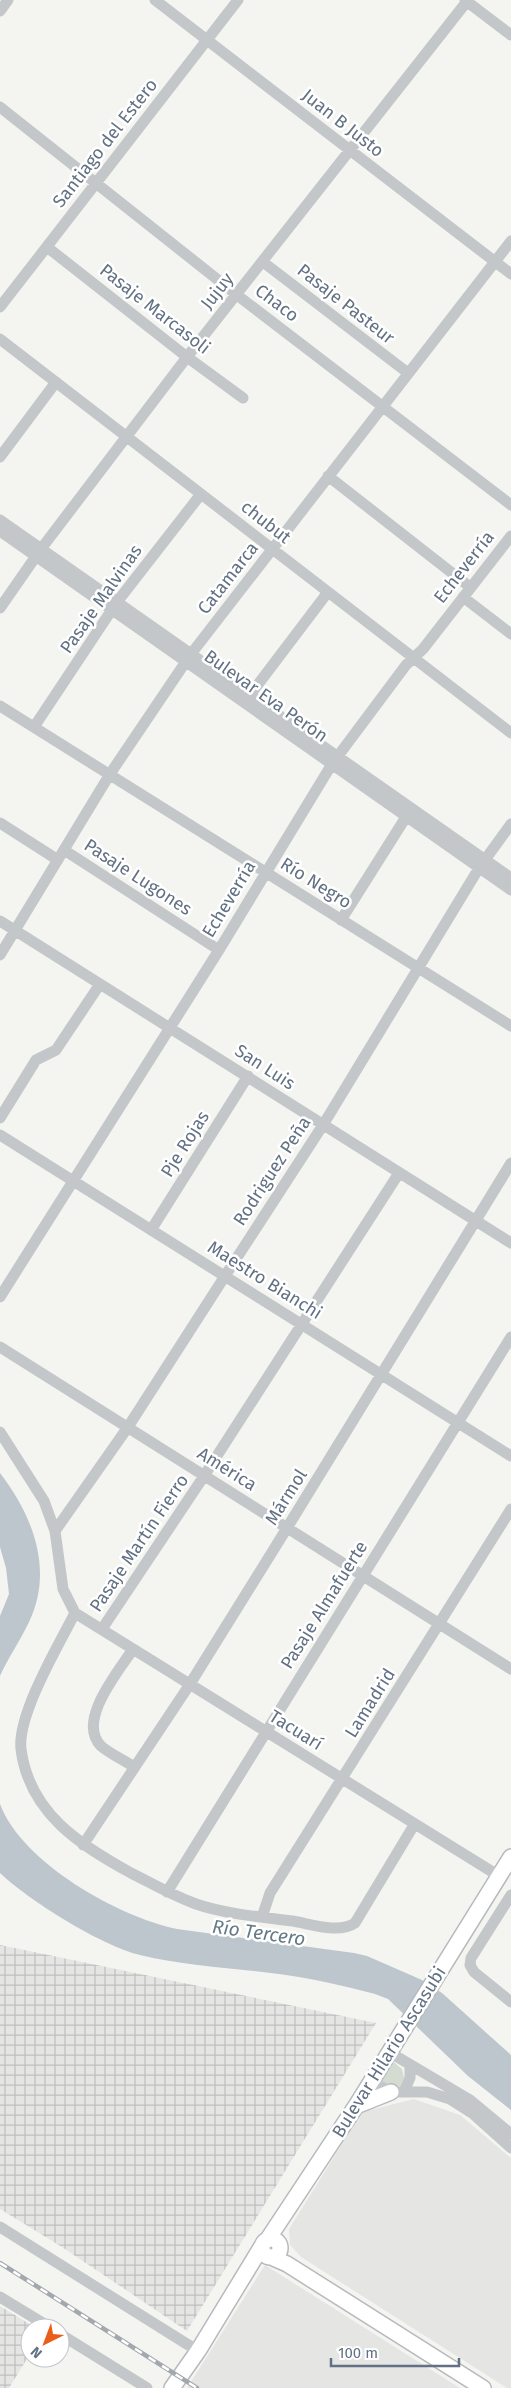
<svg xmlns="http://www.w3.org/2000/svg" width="511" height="2388" font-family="'Fira Sans',sans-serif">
  <defs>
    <pattern id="industrial-grid" width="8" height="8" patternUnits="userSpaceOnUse" patternTransform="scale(1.25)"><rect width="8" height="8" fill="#e5e6e4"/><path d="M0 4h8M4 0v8" fill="none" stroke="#bdbfbe"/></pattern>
  </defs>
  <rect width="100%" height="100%" fill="#f4f5f0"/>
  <path fill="#e5e6e4" d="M414,2099L460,2115L511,2158V2388H507L301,2257L290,2245L289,2229L362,2112Z
    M265,2265L460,2388H187Z"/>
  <path fill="url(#industrial-grid)" d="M0,1945L376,2023L187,2331L62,2247L0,2209Z
    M0,2306L36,2328H30V2354L9,2388H0Z"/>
  <path fill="#d4dcd1" d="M391,2063H395L402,2069L404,2078L400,2086L393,2089L380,2081Z"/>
  <path fill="#bcc6cc" d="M0,1473C33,1516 54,1570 29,1622C20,1641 8,1658 0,1676V1616L9,1594L6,1568L0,1547Z
    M0,1804C22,1863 119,1917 177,1929L354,1953L367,1956L422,1980L442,1993L511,2055V2110L468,2076L388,1999L375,1994C344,1986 311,1978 279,1974C233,1968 185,1966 140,1955C102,1946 28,1900 0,1873Z"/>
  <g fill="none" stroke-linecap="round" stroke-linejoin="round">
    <defs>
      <path id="major" d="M356,2106L391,2092
        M262 2248a9 9 0 1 1 18 0a9 9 0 1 1-18 0Z
        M268,2239L356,2106L511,1857
        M271,2257L287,2264L483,2388
        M172,2388L198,2351L262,2246"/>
    </defs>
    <use href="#major" stroke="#b6babe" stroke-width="18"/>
    <path stroke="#c4c7ca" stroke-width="11" d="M155,0L511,274
      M465,0L511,35
      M0,11L8,0
      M0,107L237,295L511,505
      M47,247L187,357L243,398
      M263,262L408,373
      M0,307L238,0
      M0,339L511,733
      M0,457L56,382
      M328,476L470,587
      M0,520L511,878
      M0,531L511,890
      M463,597L511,634
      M0,608L41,549L187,357L468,0
      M250,695L328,592
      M0,706L511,1026
      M34,727L117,602L201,494
      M0,823L58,860
      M64,850L219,950
      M341,920L406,817
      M0,921L511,1243
      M0,955L110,774L191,654L511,241
      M0,1118L36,1060L56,1050L100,984
      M0,1135L511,1456
      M151,1230L248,1076
      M0,1297L219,950L332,764L406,665L423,649L511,536
      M0,1347L511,1669
      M0,1432L44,1501L55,1531L63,1589L75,1613
      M55,1531L128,1427L225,1276L323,1125L479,868L511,824
      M75,1613C59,1644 17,1715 21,1749C29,1813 80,1845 131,1873C153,1884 173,1896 196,1904C225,1914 262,1917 293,1921C311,1924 339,1934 355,1923L414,1825
      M75,1613L499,1876
      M102,1629L204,1476L399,1173
      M133,1649C119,1671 76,1721 101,1746C110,1754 124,1760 134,1767
      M83,1845L190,1684L287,1528L511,1163
      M167,1892L511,1337
      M511,1895L471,1958L470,1965L474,1972L511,2002
      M262,1917L270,1893L511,1509
      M389,2052L470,2100L511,2134
      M371,2081L391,2092H427L450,2099L472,2113L511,2148
      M404,2091L410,2078V2065
      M0,2227L198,2351
      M0,2297L51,2328
      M60,2334L147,2388"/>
    <use href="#major" stroke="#fff" stroke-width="15"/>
    <defs>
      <path id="rail" d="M0,2263L197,2388"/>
    </defs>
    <use href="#rail" stroke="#a3a8af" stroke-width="4.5"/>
    <use href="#rail" stroke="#fff" stroke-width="2.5" stroke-dasharray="8" stroke-linecap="butt"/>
  </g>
  <g text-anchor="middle" stroke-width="5" stroke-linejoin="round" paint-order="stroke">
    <g font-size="18" fill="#627183" stroke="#fff">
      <text transform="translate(343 123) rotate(38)" y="6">Juan B Justo</text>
      <text transform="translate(105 143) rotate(-52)" y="6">Santiago del Estero</text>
      <text transform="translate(217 291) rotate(-52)" y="6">Jujuy</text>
      <text transform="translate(277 303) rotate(37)" y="6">Chaco</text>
      <text transform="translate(346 304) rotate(38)" y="6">Pasaje Pasteur</text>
      <text transform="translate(155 309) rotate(38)" y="6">Pasaje Marcasoli</text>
      <text transform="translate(266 522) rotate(38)" y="6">chubut</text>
      <text transform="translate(464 567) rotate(-52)" y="6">Echeverría</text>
      <text transform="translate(228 578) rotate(-52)" y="6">Catamarca</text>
      <text transform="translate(101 599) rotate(-55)" y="6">Pasaje Malvinas</text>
      <text transform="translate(266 696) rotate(35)" y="6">Bulevar Eva Perón</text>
      <text transform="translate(138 877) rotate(33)" y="6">Pasaje Lugones</text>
      <text transform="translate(316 883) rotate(32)" y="6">Río Negro</text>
      <text transform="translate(229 899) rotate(-59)" y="6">Echeverría</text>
      <text transform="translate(265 1067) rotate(33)" y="6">San Luis</text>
      <text transform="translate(185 1144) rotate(-58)" y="6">Pje Rojas</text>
      <text transform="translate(272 1171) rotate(-57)" y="6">Rodriguez Peña</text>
      <text transform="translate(265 1280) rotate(32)" y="6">Maestro Bianchi</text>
      <text transform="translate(227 1469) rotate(32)" y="6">América</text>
      <text transform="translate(286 1497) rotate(-58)" y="6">Mármol</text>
      <text transform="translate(139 1543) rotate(-56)" y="6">Pasaje Martín Fierro</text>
      <text transform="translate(324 1605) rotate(-58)" y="6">Pasaje Almafuerte</text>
      <text transform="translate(370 1703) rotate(-58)" y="6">Lamadrid</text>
      <text transform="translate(296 1730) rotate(32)" y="6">Tacuarí</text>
      <text transform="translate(389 2052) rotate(-58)" y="6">Bulevar Hilario Ascasubi</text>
    </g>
    <g font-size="19" font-style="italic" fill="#637a87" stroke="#fff">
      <text transform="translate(259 1932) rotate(8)" y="7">Río Tercero</text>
    </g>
  </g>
  <g transform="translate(45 2343) rotate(222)"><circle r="24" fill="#ffffff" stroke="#c0c6cd"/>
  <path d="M0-4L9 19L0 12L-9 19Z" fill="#ea5e1b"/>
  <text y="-8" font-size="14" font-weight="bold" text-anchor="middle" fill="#627183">N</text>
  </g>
  <path d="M331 2358v8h128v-8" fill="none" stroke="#627183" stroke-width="2.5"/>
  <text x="338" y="2358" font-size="15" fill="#627183" stroke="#ffffff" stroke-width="4" paint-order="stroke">100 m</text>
</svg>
